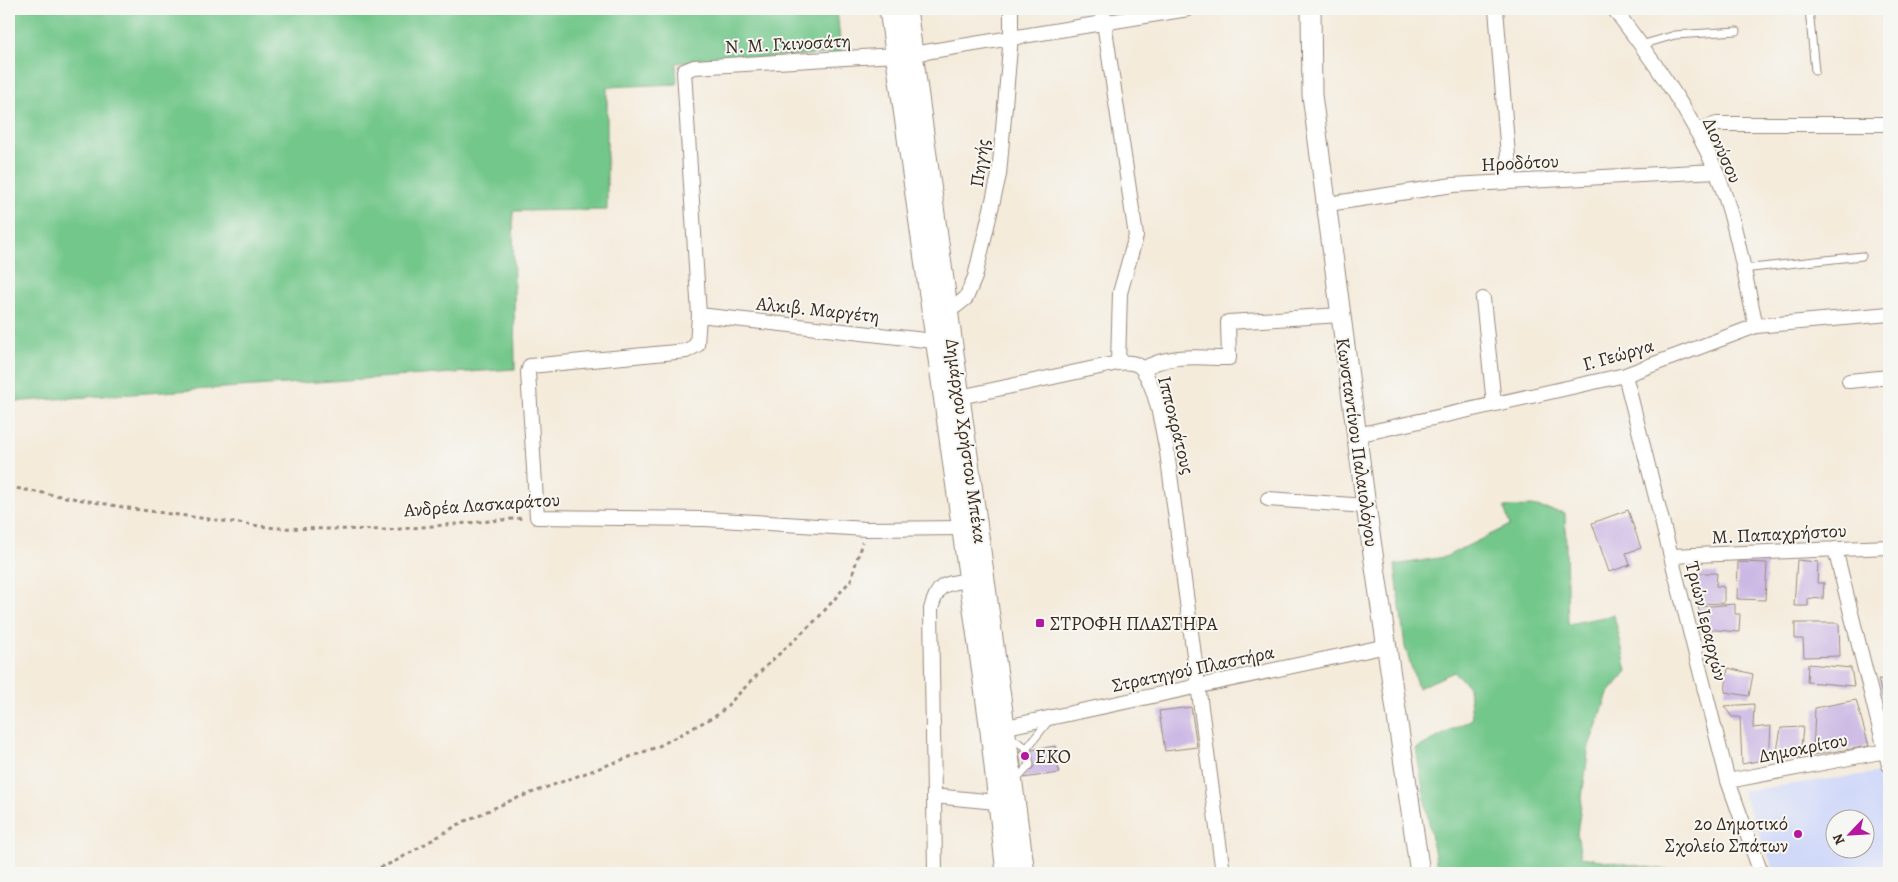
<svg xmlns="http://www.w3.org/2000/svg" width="1898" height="882" font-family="Alegreya,serif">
  <rect width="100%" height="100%" fill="#f6f6f2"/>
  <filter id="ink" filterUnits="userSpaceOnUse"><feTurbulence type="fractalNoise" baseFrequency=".02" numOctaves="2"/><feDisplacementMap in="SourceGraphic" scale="10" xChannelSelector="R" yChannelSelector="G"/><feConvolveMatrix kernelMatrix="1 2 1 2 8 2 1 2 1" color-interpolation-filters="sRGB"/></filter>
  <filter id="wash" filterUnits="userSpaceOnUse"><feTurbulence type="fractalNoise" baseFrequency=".0096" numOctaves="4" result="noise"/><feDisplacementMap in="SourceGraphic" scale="20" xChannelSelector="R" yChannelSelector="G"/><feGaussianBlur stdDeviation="1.12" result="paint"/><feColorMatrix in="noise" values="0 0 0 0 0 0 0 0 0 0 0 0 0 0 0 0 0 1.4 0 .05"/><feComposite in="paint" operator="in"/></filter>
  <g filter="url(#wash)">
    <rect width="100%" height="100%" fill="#f4ebdb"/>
    <path fill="#d1d9f9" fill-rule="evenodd" d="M1882,772L1889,799V873H1775L1742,791ZM1836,820H1866V850H1836Z"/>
    <path fill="#73c78b" stroke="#577854" d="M9,9H837L841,53L676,63L677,84L607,87V210L513,211L515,369L9,402Z
      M1532,506L1565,513L1568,624L1614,615L1627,671L1608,694L1589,746L1577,834L1581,857L1686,873H1438L1416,749L1472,719L1469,687L1454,672L1418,688L1405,647L1395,565L1445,557L1510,525L1504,507Z"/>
    <g id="blocks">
      <path fill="#ccb8e4" d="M1628,510L1641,548L1626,553L1630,565L1609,572L1592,523Z
        M1797,560L1818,562L1817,583H1824L1823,599L1808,598V606H1794Z
        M1738,562L1767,563L1765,600L1737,599Z
        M1701,573H1717L1716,586L1724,587V603L1698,604L1693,586Z
        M1735,604V614H1740L1739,632L1705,629L1698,607Z
        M1795,623H1839L1840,656L1804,657L1803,639H1795Z
        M1808,664L1851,668L1854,686L1807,682Z
        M1728,668L1753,674L1749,696L1725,692Z
        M1878,679L1889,680V716L1887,715Z
        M1856,700L1869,746L1813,755L1815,708Z
        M1754,704L1753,728L1771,726L1769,759L1742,764L1740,717H1732L1724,706Z
        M1191,707L1197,747L1165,751L1159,711Z
        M1803,727L1800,758L1776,757L1781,728Z
        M1055,746L1059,773L1023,778L1019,752Z"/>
    </g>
  </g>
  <g filter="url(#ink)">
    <use href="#blocks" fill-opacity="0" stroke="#988a7c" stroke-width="1"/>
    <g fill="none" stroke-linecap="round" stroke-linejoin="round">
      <defs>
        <path id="lane" d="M1809,9L1815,71
          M1887,9L1889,20
          M1641,45L1675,35L1737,31
          M1743,269L1862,256
          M1009,737L1027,748L1030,765L1016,780
          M1027,748L1050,719"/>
        <path id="street" d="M1102,9L1136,236L1120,293L1118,363C1127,362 1138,362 1143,370C1157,390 1162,428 1167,452L1223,873
          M1496,9L1510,180
          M1614,9C1652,59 1691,112 1716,171C1736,220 1744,274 1756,326
          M1696,131L1717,124H1889
          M1328,204L1453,185L1716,171
          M1483,299L1494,404
          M948,307L956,306L966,298L975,277L999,175L1011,36V9
          M699,315L934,341
          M1143,369C1169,353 1200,358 1229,358L1228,322L1341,315
          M1625,375L1728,781L1761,873
          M1849,381L1889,377
          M960,397L1118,363
          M1357,435L1625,375L1756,326L1889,314
          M1268,499L1366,506
          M961,528L866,529L705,519L537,517L528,372L530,366L686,351L697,345L699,315L684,71L694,67L913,54L1188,9
          M1835,549L1889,765
          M1671,556L1889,547
          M997,729L1387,646
          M1728,781L1886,751
          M934,796L931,609C938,583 944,584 968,580
          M935,873L934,796L996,802"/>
        <path id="secondary" d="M889,9L990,731L1006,873
          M907,9L1025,873
          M1311,9L1312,95L1366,506L1420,873"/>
      </defs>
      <use href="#lane" stroke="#988a7c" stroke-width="9"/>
      <use href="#street" stroke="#988a7c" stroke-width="16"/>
      <use href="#secondary" stroke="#988a7c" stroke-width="21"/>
      <path stroke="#988a7c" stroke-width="3" stroke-dasharray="4 4" stroke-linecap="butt" d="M9,487L134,509L275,528L388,530L524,518
        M365,873L394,862L463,822L512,800L657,747L719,714L766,666L818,618L851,580L862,542"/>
      <use href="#lane" stroke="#fff" stroke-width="7"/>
      <use href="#street" stroke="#fff" stroke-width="14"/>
      <use href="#secondary" stroke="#fff" stroke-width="19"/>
    </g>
  </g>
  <g fill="#b5179e" stroke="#f6f6f2" stroke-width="2">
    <rect x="1035" y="618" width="10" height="10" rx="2.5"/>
    <circle cx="1025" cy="756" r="5"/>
    <circle cx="1798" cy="834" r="5"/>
  </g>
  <g text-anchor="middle" stroke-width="4" stroke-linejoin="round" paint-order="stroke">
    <g font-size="19" fill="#3b2a1e" stroke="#f6f6f2">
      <text transform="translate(788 43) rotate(-3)" y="7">Ν. Μ. Γκινοσάτη</text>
      <text transform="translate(1723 150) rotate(66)" y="7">Διονύσου</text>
      <text transform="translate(1520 162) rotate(-3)" y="7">Ηροδότου</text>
      <text transform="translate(979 163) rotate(-82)" y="7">Πηγής</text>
      <text transform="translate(818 309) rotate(6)" y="7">Αλκιβ. Μαργέτη</text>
      <text transform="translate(1618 354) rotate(-16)" y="7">Γ. Γεώργα</text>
      <text transform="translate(1177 425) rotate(76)" y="7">Ιπποκράτους</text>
      <text transform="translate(967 441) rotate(82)" y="7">Δημάρχου Χρήστου Μπέκα</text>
      <text transform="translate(1358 442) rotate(82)" y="7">Κωνσταντίνου Παλαιολόγου</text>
      <text transform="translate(482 504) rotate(-4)" y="7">Ανδρέα Λασκαράτου</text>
      <text transform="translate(1779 533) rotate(-3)" y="7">Μ. Παπαχρήστου</text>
      <text transform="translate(1707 621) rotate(76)" y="7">Τριών Ιεραρχών</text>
      <text transform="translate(1193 668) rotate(-12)" y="7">Στρατηγού Πλαστήρα</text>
      <text transform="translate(1803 747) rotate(-11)" y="7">Δημοκρίτου</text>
    </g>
    <g font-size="19" fill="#3b2a1e" stroke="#f6f6f2" text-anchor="start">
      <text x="1050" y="630">ΣΤΡΟΦΗ ΠΛΑΣΤΗΡΑ</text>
      <text x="1035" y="763">ΕΚΟ</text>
      <text x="1788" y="830" text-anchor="end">2ο Δημοτικό<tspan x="1788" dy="22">Σχολείο Σπάτων</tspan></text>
    </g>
  </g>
  <rect width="1898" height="882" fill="none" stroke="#f6f6f2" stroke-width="30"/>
  <g transform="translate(1850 834) rotate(245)"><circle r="24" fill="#f6f6f2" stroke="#aba49d"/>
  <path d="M0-4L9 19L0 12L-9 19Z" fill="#b5179e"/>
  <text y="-8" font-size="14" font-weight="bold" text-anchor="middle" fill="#3b2a1e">N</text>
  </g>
</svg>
